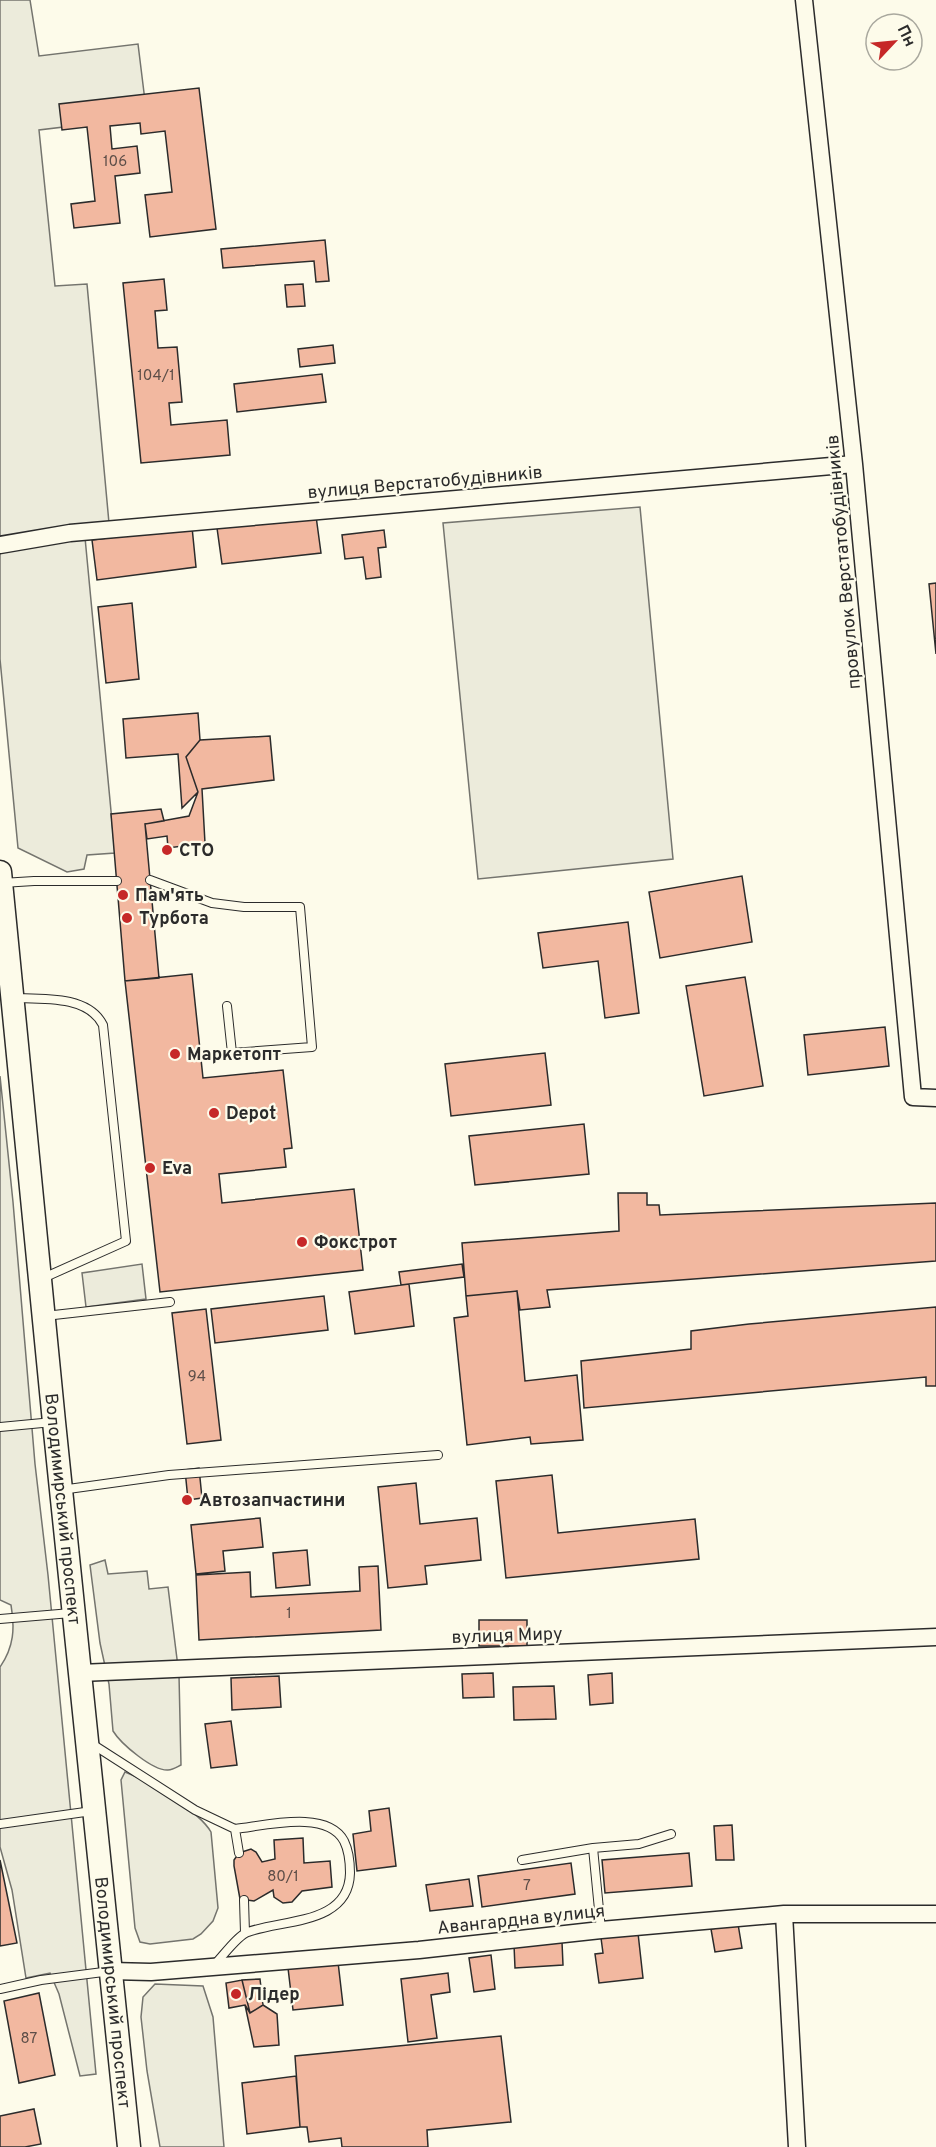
<svg xmlns="http://www.w3.org/2000/svg" width="936" height="2147" font-family="Overpass,sans-serif">
  <rect width="100%" height="100%" fill="#fdfbea"/>
  <path fill="#ecebdb" stroke="#74746e" stroke-width="1.5" d="M0,0H30L39,56L138,44L147,117L39,130L55,286L87,284L109,523L84,527L115,853L87,855L84,869L67,872L18,848L0,659Z
    M640,507L673,859L478,879L443,523Z
    M0,1076L13,1202L35,1464L48,1575L96,2074L80,2076L59,1994L50,1973L26,1978L12,1890L0,1847V1667C14,1647 15,1628 11,1605L0,1600Z
    M142,1264L146,1299L86,1307L82,1273Z
    M105,1560L108,1574L147,1571L149,1589L168,1587L179,1675L181,1765C177,1767 173,1770 168,1770C153,1771 121,1744 113,1731L109,1684L100,1643L90,1565Z
    M125,1772C148,1781 199,1811 211,1832L218,1908L213,1921L201,1934L193,1939L150,1944L140,1942L135,1928L121,1780Z
    M155,1984L203,1986L213,2017L224,2147H160L147,2071L141,2017L143,1997Z"/>
  <path fill="#f2b8a0" stroke="#2b2b2b" stroke-width="1.5" d="M199,88L216,229L150,237L145,195L172,192L165,131L141,134L140,123L110,126L112,149L137,146L140,173L115,176L120,223L74,228L71,204L95,201L87,127L62,130L59,104Z
    M325,240L329,281L316,282L314,261L223,268L221,249Z
    M164,279L167,310L155,311L158,348L177,347L182,402L169,403L171,425L227,420L230,455L141,463L123,283Z
    M303,284L305,306L287,307L285,285Z
    M333,345L335,363L300,367L298,349Z
    M322,374L326,402L237,412L234,384Z
    M316,516L321,553L222,564L217,528Z
    M192,527L196,567L97,580L92,540Z
    M384,530L386,547L378,548L381,577L366,579L363,557L345,559L342,535Z
    M936,583V654L929,584Z
    M132,603L139,679L106,683L98,607Z
    M198,713L200,740L186,757L198,792L182,808L178,754L126,758L123,719Z
    M270,736L274,780L202,789L205,843L168,848L167,836L147,839L145,824L189,816L198,792L186,757L200,740Z
    M161,809L164,821L145,824L159,978L125,981L111,814Z
    M742,876L752,942L660,958L649,892Z
    M628,922L639,1013L605,1018L598,961L543,968L538,933Z
    M192,974L203,1078L283,1070L292,1148L284,1149L286,1167L219,1174L222,1203L354,1189L363,1270L160,1292L125,981Z
    M745,977L763,1086L704,1096L686,986Z
    M885,1027L889,1066L808,1075L804,1035Z
    M545,1053L551,1105L451,1116L445,1064Z
    M584,1124L589,1174L475,1185L469,1136Z
    M618,1193H647V1205H659L660,1215L936,1203V1261L547,1290L550,1307L520,1310L517,1291L466,1296L462,1243L619,1231Z
    M462,1264L464,1277L401,1285L399,1272Z
    M409,1284L414,1326L355,1334L349,1292Z
    M517,1291L525,1381L577,1375L583,1440L531,1444L530,1437L467,1445L454,1318L468,1316L466,1296Z
    M324,1296L328,1330L215,1343L211,1309Z
    M936,1307V1386H926V1377L584,1408L581,1361L691,1349V1331L749,1324Z
    M206,1309L221,1440L187,1444L172,1313Z
    M199,1468L202,1498L188,1500L185,1470Z
    M552,1475L558,1533L695,1519L699,1559L506,1578L496,1481Z
    M416,1483L420,1524L477,1518L481,1560L425,1566L427,1584L388,1588L378,1487Z
    M260,1518L263,1547L223,1551L225,1571L196,1574L191,1525Z
    M307,1550L310,1585L276,1588L273,1553Z
    M378,1566L381,1630L199,1640L196,1575L250,1572L251,1597L360,1591L359,1567Z
    M479,1620H527V1646H479Z
    M493,1673L494,1697L463,1698L462,1674Z
    M612,1673L613,1703L590,1705L588,1675Z
    M279,1676L281,1707L232,1710L231,1678Z
    M554,1686L556,1719L514,1720L513,1687Z
    M231,1721L237,1765L211,1768L205,1724Z
    M389,1808L396,1866L357,1871L353,1834L371,1831L369,1811Z
    M732,1825L734,1860H716L714,1826Z
    M303,1838L304,1863L330,1861L332,1887L302,1891L292,1902L283,1903L274,1897L273,1890L254,1901L240,1899L234,1866V1860L239,1853L251,1849L256,1852L262,1862L275,1859L274,1840Z
    M689,1853L692,1886L605,1893L602,1860Z
    M0,1860L17,1943L0,1946Z
    M571,1863L575,1894L482,1907L478,1876Z
    M469,1879L473,1906L430,1911L426,1885Z
    M738,1924L742,1948L715,1952L711,1929Z
    M638,1933L643,1978L599,1983L595,1954L603,1953L601,1938Z
    M562,1942L563,1965L515,1968L514,1945Z
    M491,1955L495,1989L474,1992L469,1958Z
    M338,1962L343,2005L293,2010L288,1968Z
    M448,1973L450,1992L431,1995L437,2038L408,2042L401,1979Z
    M260,1979L263,2005L250,2013L242,1980Z
    M242,1980L250,2013L245,2005L229,2008L226,1983Z
    M39,1993L55,2075L19,2083L4,2001Z
    M245,2005L250,2013L263,2005L277,2014L279,2045L254,2047Z
    M501,2036L511,2122L427,2130L428,2147H342L341,2138L309,2142L307,2127H300L295,2056Z
    M296,2076L300,2127L247,2134L242,2083Z
    M34,2109L41,2144L25,2147H0V2116Z"/>
  <g fill="none" stroke-linecap="round" stroke-linejoin="round">
    <defs>
      <path id="lane" d="M150,880L212,903L244,907H300L312,1047L232,1053L227,1006
        M2,883L34,881H117
        M13,998C41,999 88,995 103,1025L126,1241L41,1279
        M45,1316L170,1302
        M0,1427L53,1422
        M61,1490L169,1475L438,1455
        M0,1619L71,1613
        M89,1742L195,1810L235,1829L239,1853
        M0,1824L92,1811
        M593,1848L601,1930
        M522,1860L593,1848L639,1844L671,1834
        M244,1900L245,1933
        M215,1964C223,1956 238,1935 248,1932C283,1919 349,1925 350,1873C350,1862 349,1851 344,1841C327,1809 264,1826 235,1829
        M0,1989L41,1980L111,1971"/>
      <path id="street" d="M804,0L854,464L913,1097L936,1098
        M0,545L70,533L854,464
        M80,1673L936,1637
        M784,1914L797,2147
        M111,1971L151,1972L419,1950L601,1930L784,1914H936"/>
      <g id="secondary">
        <path id="s1" d="M0,872L54,1422L129,2147"/>
      </g>
    </defs>
    <use href="#lane" stroke="#2b2b2b" stroke-width="10"/>
    <use href="#street" stroke="#2b2b2b" stroke-width="19"/>
    <use href="#secondary" stroke="#2b2b2b" stroke-width="25"/>
    <use href="#lane" stroke="#fdfbea" stroke-width="8"/>
    <use href="#street" stroke="#fdfbea" stroke-width="16"/>
    <use href="#secondary" stroke="#fdfbea" stroke-width="22"/>
  </g>
  <g fill="#c62828" stroke="#fdfbea" stroke-width="2">
    <circle cx="167" cy="850" r="6"/>
    <circle cx="123" cy="895" r="6"/>
    <circle cx="127" cy="918" r="6"/>
    <circle cx="175" cy="1054" r="6"/>
    <circle cx="214" cy="1113" r="6"/>
    <circle cx="150" cy="1168" r="6"/>
    <circle cx="302" cy="1242" r="6"/>
    <circle cx="187" cy="1500" r="6"/>
    <circle cx="236" cy="1994" r="6"/>
  </g>
  <g text-anchor="middle" stroke-width="4.5" stroke-linejoin="round" paint-order="stroke">
    <g font-size="15" fill="#5d4e48">
      <text x="115" y="166">106</text>
      <text x="156" y="380">104/1</text>
      <text x="197" y="1381">94</text>
      <text x="289" y="1618">1</text>
      <text x="283" y="1881">80/1</text>
      <text x="527" y="1890">7</text>
      <text x="29" y="2043">87</text>
    </g>
    <g font-size="18" fill="#2b2b2b" stroke="#fdfbea">
      <text transform="translate(425 482) rotate(-5)" y="6">вулиця Верстатобудівників</text>
      <text transform="translate(843 562) rotate(-95)" y="6">провулок Верстатобудівників</text>
      <text dy="6" stroke="none"><textPath href="#s1" startOffset="640">Володимирський проспект</textPath></text>
      <text transform="translate(507 1635) rotate(-2)" y="6">вулиця Миру</text>
      <text transform="translate(521 1919) rotate(-6)" y="6">Авангардна вулиця</text>
      <text dy="6" stroke="none"><textPath href="#s1" startOffset="1126">Володимирський проспект</textPath></text>
    </g>
    <g font-size="18" font-weight="bold" fill="#2b2b2b" stroke="#fdfbea" text-anchor="start">
      <text x="179" y="856">СТО</text>
      <text x="135" y="901">Пам'ять</text>
      <text x="139" y="924">Турбота</text>
      <text x="187" y="1060">Маркетопт</text>
      <text x="226" y="1119">Depot</text>
      <text x="162" y="1174">Eva</text>
      <text x="314" y="1248">Фокстрот</text>
      <text x="199" y="1506">Автозапчастини</text>
      <text x="248" y="2000">Лідер</text>
    </g>
  </g>
  <g transform="translate(894 42) rotate(64)"><circle r="28" fill="#fdfbea" stroke="#a9a89e" stroke-width="1.5"/>
  <path d="M0-4.5L10 22L0 15L-10 22Z" fill="#c62828"/>
  <text y="-9" font-size="16" font-weight="bold" text-anchor="middle" fill="#2b2b2b">Пн</text>
  </g>
</svg>
